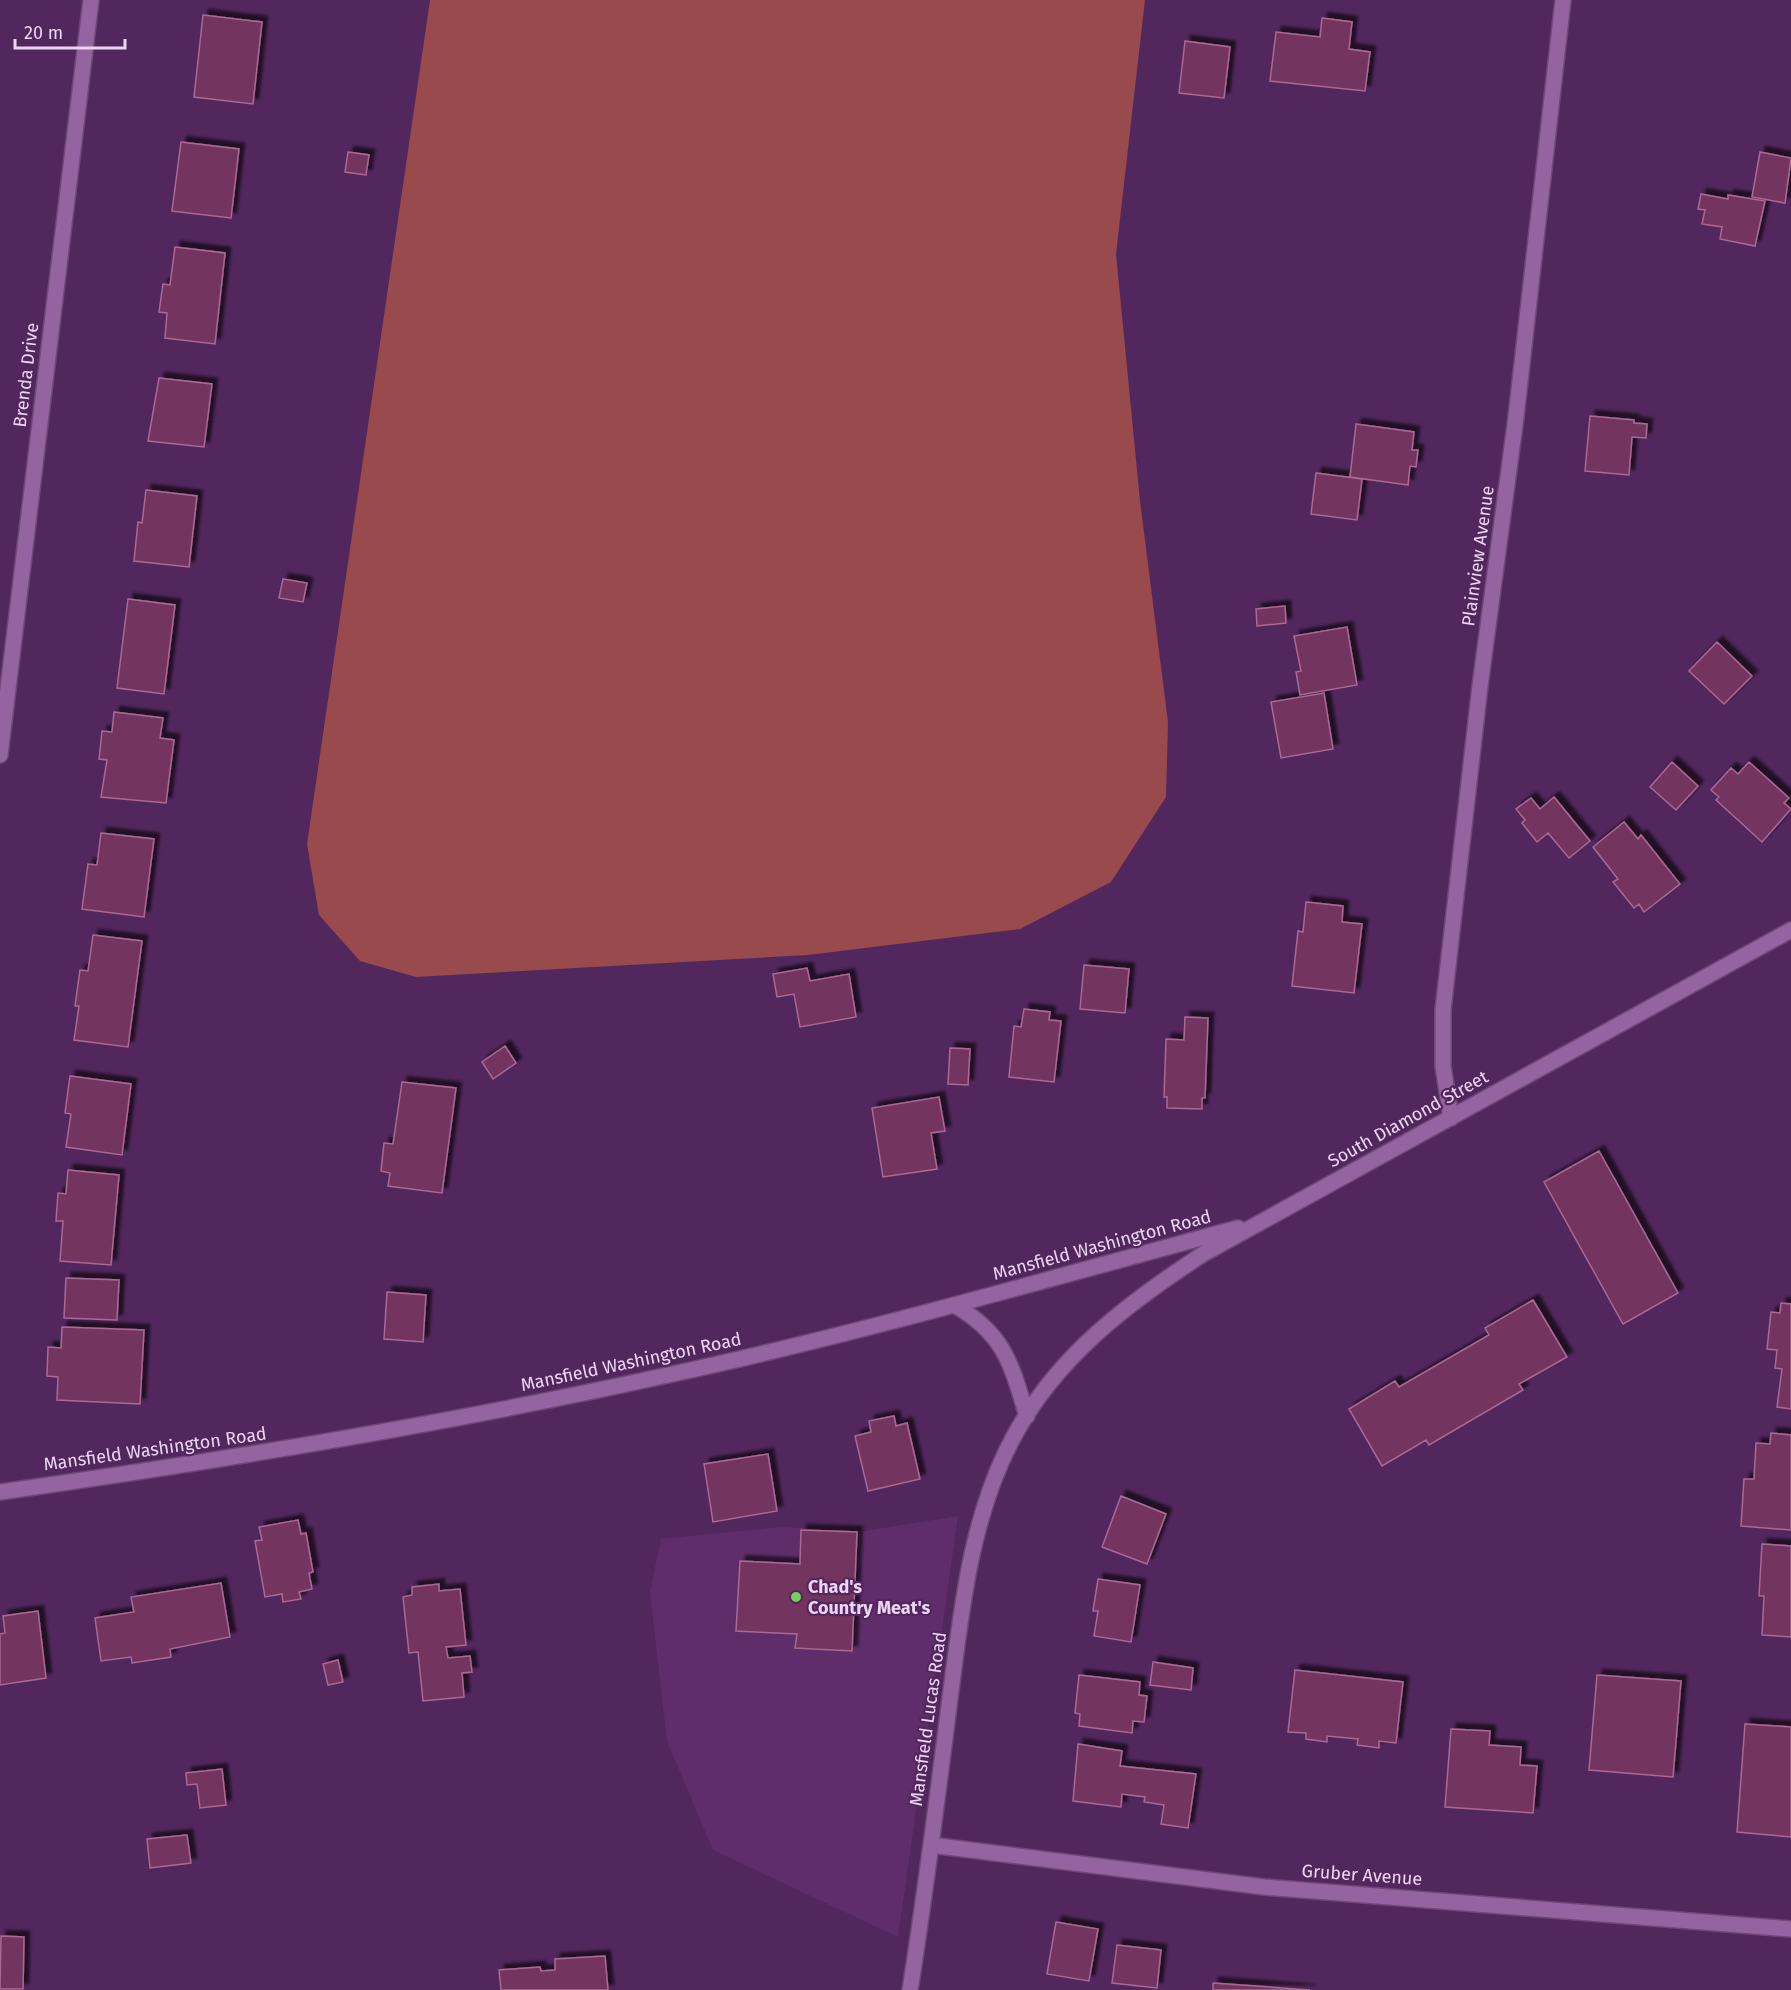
<svg xmlns="http://www.w3.org/2000/svg" width="1791" height="1990" font-family="'Fira Sans',sans-serif">
  <defs>
    <filter id="shadow"><feDropShadow dx="5.5" dy="-5.5" stdDeviation="1.5" flood-color="#0009"/></filter>
  </defs>
  <rect width="100%" height="100%" fill="#52275d"/>
  <path fill="#5f2e6a" d="M958,1516L898,1937L713,1850L667,1741L650,1592L661,1539L781,1527L865,1531Z"/>
  <path fill="#984a4d" d="M430,0H1145L1116,254L1140,501L1168,722L1166,797L1111,882L1020,929L808,955L416,977L360,961L319,915L307,844Z"/>
  <path fill="#733561" stroke="#aa6895" stroke-width="1.5" filter="url(#shadow)" d="M203,15L262,22L253,104L194,97Z
    M1322,18L1352,22L1349,49L1370,52L1365,91L1270,81L1276,32L1320,37Z
    M1185,41L1230,47L1224,98L1179,93Z
    M181,142L239,149L231,218L172,211Z
    M348,152L369,155L366,175L345,172Z
    M1760,152L1791,158L1785,203L1752,197Z
    M1701,194L1728,199V195L1765,201L1755,246L1720,239L1722,227L1702,224L1705,210L1698,209Z
    M175,247L225,253L215,344L165,338L167,313L159,312L163,284L170,285Z
    M159,378L212,384L204,447L148,441Z
    M1590,416L1634,420V423L1647,424L1646,438L1632,437L1629,475L1585,471Z
    M1356,424L1414,432L1412,450H1418L1416,467L1410,466L1408,485L1350,477Z
    M1316,473L1362,479L1357,520L1311,514Z
    M146,490L197,496L189,567L134,561L138,522L142,523Z
    M283,579L307,583L303,602L279,598Z
    M128,599L175,605L164,694L117,688Z
    M1285,606L1286,623L1257,626L1256,609Z
    M1347,627L1357,685L1300,695L1296,672L1301,671L1294,636Z
    M1717,642L1752,676L1724,704L1689,671Z
    M1324,693L1333,749L1281,758L1271,702Z
    M114,712L163,718L160,738L174,740L166,803L101,797L107,760L99,759L102,731L112,732Z
    M1672,762L1698,786L1676,810L1650,787Z
    M1749,762L1789,798L1784,803L1791,809L1762,842L1716,800L1719,797L1711,790L1731,768L1738,774Z
    M1554,797L1590,841L1569,858L1548,833L1537,842L1522,823L1525,820L1516,809L1531,798L1540,809Z
    M1624,822L1638,839L1641,835L1680,884L1644,912L1639,904L1634,908L1613,882L1618,879L1593,847Z
    M101,833L154,839L144,917L82,909L88,864L97,865Z
    M1306,902L1343,906L1342,922L1362,924L1354,993L1292,986L1298,931L1303,932Z
    M93,935L142,941L128,1047L74,1040L79,1006H75L80,970L88,971Z
    M1084,965L1129,969L1125,1013L1080,1009Z
    M807,968L810,981L849,974L856,1017L800,1027L794,994L777,997L773,974Z
    M1024,1009L1050,1012L1049,1020L1061,1021L1054,1082L1009,1077L1014,1026L1021,1027Z
    M1185,1017L1208,1018L1205,1098H1202V1109L1167,1108V1097H1164L1166,1039L1184,1040Z
    M505,1046L516,1063L493,1079L482,1062Z
    M950,1048L970,1049L968,1085L948,1084Z
    M70,1076L131,1084L122,1155L66,1147L71,1114L65,1113Z
    M402,1082L456,1088L442,1193L388,1186L390,1173L381,1171L384,1143L393,1144Z
    M939,1097L945,1131L931,1133L937,1169L883,1177L872,1108Z
    M1599,1151L1678,1293L1623,1324L1544,1182Z
    M68,1170L119,1175L111,1265L60,1261L63,1221H56L58,1193L66,1194Z
    M66,1278L119,1280L117,1320L64,1318Z
    M387,1292L426,1295L423,1342L384,1339Z
    M1533,1300L1567,1357L1519,1384L1523,1390L1429,1445L1426,1440L1382,1466L1349,1409L1395,1381L1399,1387L1489,1335L1485,1328Z
    M1781,1303L1791,1304V1409L1777,1407L1782,1369L1775,1368L1777,1350L1767,1349L1771,1312L1780,1313Z
    M62,1327L144,1330L140,1404L57,1400L58,1377L47,1376L48,1347L61,1348Z
    M894,1416L896,1426L907,1423L920,1479L868,1491L855,1436L871,1432L869,1421Z
    M1771,1433L1791,1435V1530L1741,1526L1744,1479H1754L1756,1443L1770,1444Z
    M768,1454L777,1511L713,1522L704,1464Z
    M1121,1496L1166,1514L1147,1564L1102,1547Z
    M298,1520L301,1534L306,1533L313,1572L309,1573L312,1589L299,1592L301,1599L283,1602L282,1594L265,1597L255,1541L262,1540L259,1527Z
    M801,1530L857,1532L852,1651L795,1648L797,1634L736,1631L740,1561L800,1564Z
    M1762,1544L1791,1546V1637L1762,1635L1764,1596H1759Z
    M1098,1579L1140,1585L1131,1642L1094,1636L1098,1611H1093Z
    M221,1583L230,1637L170,1649L171,1657L132,1663L131,1657L101,1661L95,1618L134,1612L131,1597Z
    M439,1584V1591L460,1589L466,1645L446,1647L448,1658L470,1656L472,1672L462,1673L464,1697L423,1701L418,1652L409,1653L403,1597L412,1595V1587Z
    M38,1611L46,1678L0,1685V1634L5,1633L3,1616Z
    M338,1660L343,1682L328,1685L323,1664Z
    M1153,1662L1193,1668L1191,1690L1150,1685Z
    M1295,1670L1403,1682L1396,1743L1379,1741V1748L1357,1745L1358,1739L1327,1736V1742L1306,1739V1733L1288,1732Z
    M1079,1675L1140,1682L1139,1695L1147,1696L1144,1722L1133,1721L1132,1733L1079,1726L1080,1714L1075,1713Z
    M1597,1675L1681,1681L1673,1777L1589,1770Z
    M1745,1724L1791,1727V1837L1737,1832Z
    M1451,1729L1490,1731L1489,1745L1521,1747L1520,1765L1537,1766L1533,1813L1445,1807Z
    M1078,1744L1122,1751L1120,1766L1196,1774L1188,1828L1161,1824L1164,1805L1144,1802L1145,1797L1122,1794L1121,1807L1073,1801Z
    M222,1769L226,1805L200,1808L197,1784L187,1785L186,1773Z
    M187,1835L191,1863L150,1868L147,1839Z
    M1056,1922L1098,1929L1089,1981L1047,1974Z
    M1,1936L24,1937L23,1989H0Z
    M1117,1945L1161,1950L1157,1988L1112,1983Z
    M605,1956L608,1990H501L499,1970L540,1967L541,1971L555,1970V1959Z
    M1213,1983L1310,1990H1213Z"/>
  <g fill="none" stroke-linecap="round" stroke-linejoin="round">
    <defs>
      <path id="minor" d="M0,755L91,0
        M1451,1118L1443,1066V1010L1480,686L1516,417L1563,0
        M956,1306C1005,1335 1011,1364 1027,1416
        M0,1492C227,1460 453,1423 677,1373C866,1332 1051,1278 1238,1228
        M931,1845L1264,1887L1791,1929
        M910,1990C925,1896 937,1801 949,1706C961,1616 969,1520 1013,1438C1056,1357 1128,1303 1203,1254L1791,930"/>
    </defs>
    <use href="#minor" stroke="#6e4777" stroke-width="18"/>
    <use href="#minor" stroke="#93649f" stroke-width="15"/>
  </g>
  <circle fill="#74d25c" stroke="#52275d" stroke-width="2" cx="796" cy="1597" r="6"/>
  <g text-anchor="middle" stroke-width="4.5" stroke-linejoin="round" paint-order="stroke">
    <g font-size="18" fill="#eed4f4" stroke="#52275d">
      <text transform="translate(26 375) rotate(-83)" y="6">Brenda Drive</text>
      <text transform="translate(1478 556) rotate(-82)" y="6">Plainview Avenue</text>
      <text transform="translate(1408 1119) rotate(-29)" y="6">South Diamond Street</text>
      <text transform="translate(1102 1245) rotate(-15)" y="6">Mansfield Washington Road</text>
      <text transform="translate(631 1362) rotate(-12)" y="6">Mansfield Washington Road</text>
      <text transform="translate(155 1449) rotate(-8)" y="6">Mansfield Washington Road</text>
      <text transform="translate(928 1719) rotate(-82)" y="6">Mansfield Lucas Road</text>
      <text transform="translate(1362 1875) rotate(4)" y="6">Gruber Avenue</text>
    </g>
    <g font-size="18" font-weight="bold" fill="#eed4f4" stroke="#52275d" text-anchor="start">
      <text x="808" y="1593">Chad's<tspan x="808" dy="21">Country Meat's</tspan></text>
    </g>
  </g>
  <path d="M15 39v9h110v-9" fill="none" stroke="#eed4f4" stroke-width="3"/>
  <text x="24" y="39" font-size="18" fill="#eed4f4" stroke="#52275d" stroke-width="4.5" paint-order="stroke">20 m</text>
</svg>
